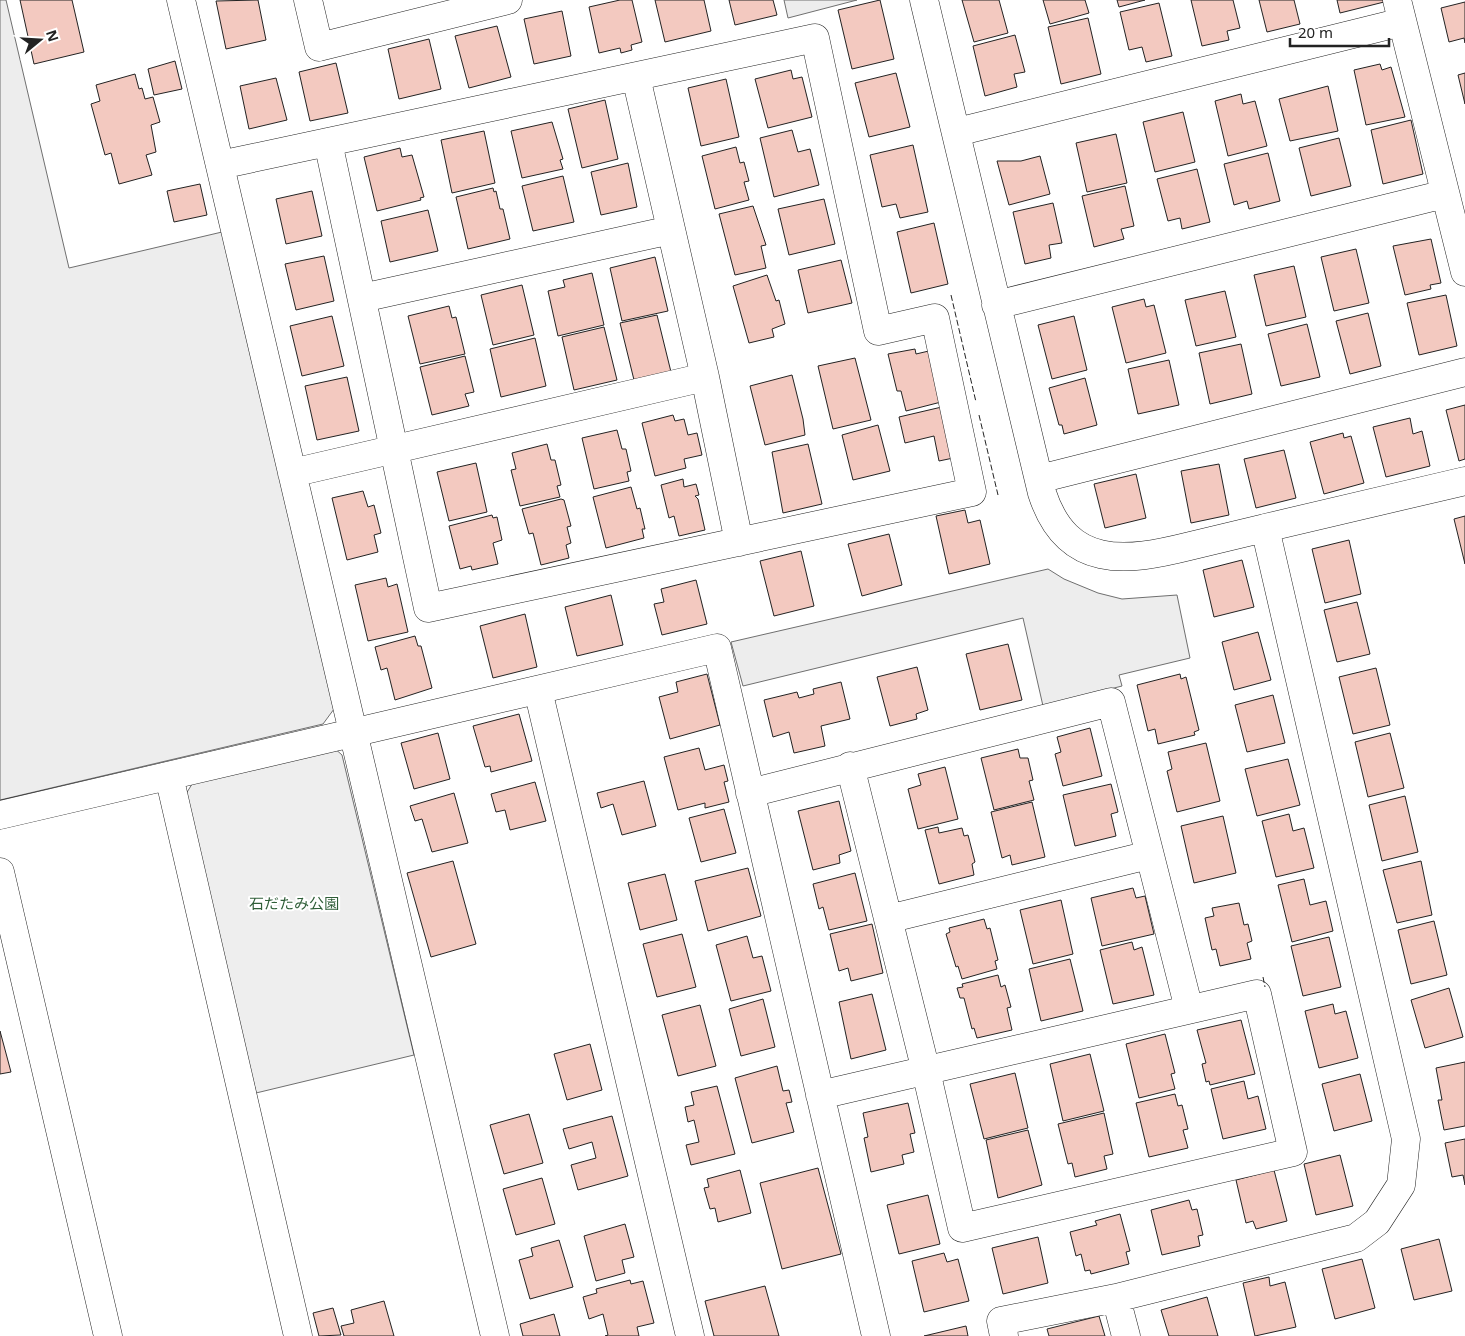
<svg xmlns="http://www.w3.org/2000/svg" width="1465" height="1336" font-family="'Noto Sans','Noto Sans JP',sans-serif">
  <rect width="100%" height="100%" fill="#fff"/>
  <path fill="#eee" stroke="#6f6f6f" d="M332,746L342,755L414,1055L256,1093L184,797L194,781Z"/>
  <path fill="#ededed" stroke="#6f6f6f" d="M0,0H6L69,268L222,232L334,709L323,724L0,800Z
    M784,0H857L788,18Z
    M1048,569L1064,579L1098,593L1122,599L1177,595L1190,658L1119,675L1122,686L1043,706L1023,618L743,686L731,642Z"/>
  <path fill="#f3c9c0" stroke="#222" d="M20,0H72L84,52L34,64Z
    M258,0L266,40L226,49L216,1Z
    M620,0H632L642,42L631,45L632,50L621,53L620,48L599,53L589,7Z
    M655,0H704L711,31L665,42Z
    M729,0H773L777,15L735,25Z
    M880,0L894,59L852,69L838,10Z
    M962,0H999L1008,33L974,42Z
    M1043,0H1085L1089,13L1050,24Z
    M1117,0H1145L1119,7Z
    M1191,0H1233L1240,28L1227,31L1229,40L1202,46Z
    M1259,0H1294L1300,24L1267,32Z
    M1337,0H1384V2L1340,13Z
    M1465,2V43L1464,38L1449,42L1441,8Z
    M1159,3L1172,56L1146,62L1142,47L1129,50L1120,12Z
    M562,11L571,56L534,64L524,19Z
    M1088,18L1101,74L1061,84L1048,27Z
    M497,26L511,77L469,88L455,36Z
    M1015,35L1025,72L1014,74L1017,87L985,96L973,46Z
    M429,39L441,89L399,99L388,49Z
    M175,61L182,89L154,95L148,69Z
    M336,63L348,113L310,121L299,72Z
    M1380,64L1382,70L1391,67L1405,117L1366,125L1354,70Z
    M791,70L793,79L802,77L812,117L768,128L755,79Z
    M896,73L910,127L869,137L855,83Z
    M1465,73V104L1458,75Z
    M135,74L139,89L142,88L145,99L153,97L160,122L151,125L156,152L146,155L152,175L119,184L111,153L105,155L91,104L100,101L96,85Z
    M276,78L287,120L249,129L240,86Z
    M726,79L739,137L701,146L688,88Z
    M1328,86L1338,131L1290,141L1279,99Z
    M1241,94L1243,104L1255,101L1267,146L1228,156L1215,101Z
    M605,100L618,159L582,168L568,109Z
    M1183,112L1195,162L1155,172L1143,122Z
    M1411,120L1423,174L1383,184L1371,130Z
    M552,122L563,159L560,160L563,169L522,178L511,131Z
    M792,130L798,152L810,149L819,185L774,197L760,138Z
    M484,131L495,183L452,193L441,140Z
    M1116,134L1127,183L1087,192L1076,143Z
    M1339,138L1351,186L1311,196L1299,148Z
    M913,145L928,212L900,218L896,204L882,207L870,155Z
    M736,147L740,163L744,162L749,181L744,182L749,200L715,209L702,156Z
    M400,148L402,157L412,155L424,197L420,198L421,200L377,211L364,157Z
    M1268,153L1280,201L1249,209L1247,201L1234,205L1224,164Z
    M1040,156L1050,194L1009,205L997,161H1021Z
    M628,163L637,207L601,215L591,172Z
    M1197,169L1210,222L1182,229L1180,218L1168,221L1157,179Z
    M563,176L574,222L533,231L522,186Z
    M200,184L207,215L174,222L167,191Z
    M1125,186L1134,226L1121,229L1124,239L1094,247L1082,196Z
    M493,188L494,192L496,191L500,209H503L510,239L468,249L456,197Z
    M312,191L322,236L286,244L276,199Z
    M824,199L835,244L789,255L778,209Z
    M1053,203L1062,243L1049,245L1051,258L1025,264L1013,212Z
    M753,206L766,245L761,246L766,268L735,275L719,214Z
    M428,210L438,251L390,262L381,221Z
    M934,223L948,284L911,293L897,232Z
    M1431,239L1441,283L1430,285L1431,289L1405,295L1393,246Z
    M1356,249L1369,303L1334,311L1321,257Z
    M324,256L334,301L296,310L285,264Z
    M655,257L668,311L622,321L610,268Z
    M841,260L852,303L808,313L798,270Z
    M1294,266L1306,317L1266,326L1254,275Z
    M592,273L604,325L558,336L548,291L565,287L563,280Z
    M767,275L776,301L779,300L785,324L772,329L774,337L749,343L733,286Z
    M522,285L534,335L493,345L481,295Z
    M1225,291L1236,337L1196,346L1185,300Z
    M1446,295L1457,346L1419,355L1407,303Z
    M1144,299L1146,307L1154,305L1166,353L1126,363L1112,307Z
    M449,306L452,318L456,317L465,354L420,364L408,316Z
    M1368,313L1381,366L1350,374L1336,321Z
    M657,315L671,372L634,380L620,323Z
    M332,316L344,366L302,376L290,326Z
    M1074,316L1087,370L1052,379L1038,325Z
    M1307,324L1320,377L1281,386L1268,334Z
    M604,327L617,380L574,390L562,337Z
    M535,338L546,386L501,397L490,349Z
    M1241,344L1252,394L1210,404L1199,353Z
    M915,349L916,354L933,350L945,401L906,411L901,391H897L888,354Z
    M465,356L474,392L465,394L469,406L432,415L420,367Z
    M855,358L871,420L833,429L818,366Z
    M1169,360L1179,405L1138,414L1128,369Z
    M792,375L803,419L805,435L765,445L750,386Z
    M347,377L359,431L317,440L305,386Z
    M1085,378L1097,425L1064,434L1062,425H1059L1049,388Z
    M1465,405V459L1459,461L1446,410Z
    M946,406L958,457L939,461L934,436L905,443L899,417Z
    M673,415L675,421L684,419L688,435L697,433L702,455L684,459L686,468L655,476L642,423Z
    M1410,418L1413,434L1422,431L1430,466L1386,477L1373,427Z
    M878,425L890,471L853,480L842,435Z
    M617,430L622,449H626L631,471L627,472L629,481L594,489L582,438Z
    M1343,433L1344,438L1351,436L1364,483L1324,494L1310,442Z
    M547,444L551,460H555L561,485L557,486L560,497L520,506L511,470L516,469L512,453Z
    M808,444L822,504L783,513L772,452Z
    M1284,450L1296,498L1256,508L1244,459Z
    M476,463L487,512L449,521L437,472Z
    M1219,464L1229,515L1191,523L1181,471Z
    M1136,474L1146,518L1105,528L1094,484Z
    M683,479L684,487L696,484L699,495L695,496L698,499L705,530L679,536L674,516L669,518L661,485Z
    M631,487L637,509L640,508L645,529H642L644,538L606,548L593,497Z
    M363,491L368,507L374,505L381,533L374,535L378,552L347,560L332,498Z
    M561,499L564,500L571,526L567,527L571,543L566,545L569,558L541,565L533,533L529,534L522,509Z
    M965,510L968,523L980,520L990,564L949,574L936,516Z
    M492,515L493,518L497,517L502,540L493,543L498,564L472,570L471,566L460,569L449,526Z
    M1465,516V564L1454,519Z
    M889,534L902,585L862,596L848,544Z
    M1349,540L1361,594L1325,603L1312,549Z
    M801,551L814,606L774,616L760,561Z
    M1242,560L1254,607L1214,617L1203,570Z
    M386,578L388,587L397,584L408,632L368,641L355,585Z
    M696,580L707,624L662,635L654,604L664,602L661,589Z
    M611,595L623,645L577,656L565,607Z
    M1357,602L1370,654L1337,662L1324,610Z
    M525,614L537,667L493,678L480,626Z
    M1258,632L1271,680L1234,690L1222,642Z
    M415,636L418,646H421L432,688L395,700L387,668L381,670L375,647Z
    M1008,644L1022,700L980,710L966,654Z
    M917,667L928,710L916,714L917,719L890,726L877,677Z
    M1376,668L1390,725L1353,734L1339,677Z
    M707,674L720,725L670,739L659,697L678,692L676,682Z
    M1180,674L1181,679L1186,677L1199,730L1194,732L1195,735L1158,744L1155,729L1148,731L1137,685Z
    M841,682L850,719L821,726L825,746L794,753L789,732L773,737L764,700L797,692L799,698L814,694L813,689Z
    M1273,695L1285,743L1247,752L1235,705Z
    M519,714L532,761L491,772L490,766L485,767L473,726Z
    M1090,728L1102,776L1063,786L1055,754L1061,752L1057,737Z
    M438,733L450,779L414,789L401,743Z
    M1390,733L1404,788L1368,797L1355,742Z
    M1206,743L1220,801L1177,812L1167,771L1172,769L1168,752Z
    M699,748L705,770L724,765L728,781L724,782L729,802L705,808V803L678,810L664,757Z
    M1018,749L1020,758H1028L1033,780L1029,781L1034,800L994,810L981,758Z
    M1288,759L1300,805L1257,816L1245,769Z
    M945,767L958,819L918,829L908,789L921,785L918,774Z
    M644,781L656,826L622,835L613,804L601,808L597,793Z
    M535,782L546,821L510,830L505,810L496,812L491,794Z
    M1111,784L1118,812L1111,814L1116,836L1075,846L1063,795Z
    M454,793L468,843L432,852L422,819L415,821L410,806Z
    M1405,796L1418,852L1382,861L1369,805Z
    M839,801L851,851L839,855L840,863L813,870L798,811Z
    M1032,802L1045,857L1012,865L1010,855L1002,858L991,812Z
    M724,809L736,853L701,862L689,818Z
    M1289,814L1293,831L1304,828L1314,868L1276,877L1262,821Z
    M1223,816L1236,873L1194,883L1181,826Z
    M938,827L939,833L962,828L964,836L968,835L975,862L972,864L974,875L939,884L925,830Z
    M453,861L476,944L431,957L407,873Z
    M1421,861L1432,915L1397,923L1383,870Z
    M748,868L761,916L708,931L695,881Z
    M855,873L867,921L829,930L823,907L819,909L813,884Z
    M665,874L677,920L640,930L628,883Z
    M1304,879L1310,905L1326,901L1333,931L1292,942L1278,885Z
    M1133,888L1136,898L1145,896L1154,934L1102,946L1091,898Z
    M1061,900L1073,954L1033,964L1020,910Z
    M1239,903L1244,925L1248,924L1252,941L1247,943L1251,959L1220,966L1216,949L1212,950L1205,918L1214,916L1212,908Z
    M984,919L987,929L990,928L998,960L995,961L997,969L962,979L958,966L956,967L946,934L950,932L949,928Z
    M1434,921L1447,975L1411,984L1398,930Z
    M872,924L883,973L851,981L848,968L839,971L830,934Z
    M682,934L696,987L657,997L643,944Z
    M747,936L753,958L762,956L771,991L731,1001L716,945Z
    M1329,937L1341,987L1303,996L1291,946Z
    M1132,942L1134,950L1142,947L1154,995L1113,1004L1100,950Z
    M1070,959L1083,1011L1041,1021L1029,969Z
    M998,975L1001,987L1005,985L1011,1007L1007,1008L1012,1030L977,1038L974,1028L972,1029L964,998H960L957,988L963,987L962,984Z
    M1449,988L1463,1037L1425,1048L1411,1000Z
    M872,994L886,1050L851,1059L839,1002Z
    M763,999L775,1047L741,1056L729,1009Z
    M1333,1004L1335,1014L1346,1011L1358,1058L1319,1068L1305,1011Z
    M700,1005L716,1066L678,1076L662,1015Z
    M1241,1020L1255,1074L1210,1085L1209,1081L1206,1082L1202,1064L1206,1063L1197,1030Z
    M0,1031L11,1072L0,1074Z
    M1165,1034L1175,1073L1171,1074L1175,1089L1139,1098L1126,1044Z
    M590,1044L602,1090L567,1100L554,1054Z
    M1090,1054L1104,1111L1063,1121L1050,1064Z
    M1465,1062V1126L1444,1130L1438,1100H1442L1436,1068Z
    M777,1066L783,1091L789,1090L792,1102L786,1103L794,1132L752,1143L735,1078Z
    M1015,1073L1028,1128L984,1139L970,1084Z
    M1360,1074L1372,1121L1334,1131L1322,1084Z
    M1244,1081L1248,1099L1258,1096L1266,1129L1223,1139L1211,1089Z
    M717,1086L735,1154L691,1165L686,1145L699,1142L694,1120L688,1122L685,1107L694,1105L691,1092Z
    M1175,1094L1178,1106L1182,1105L1188,1129L1183,1130L1188,1148L1149,1157L1136,1103Z
    M908,1103L915,1133L910,1134L914,1152L902,1155L904,1164L871,1172L864,1138L868,1137L863,1113Z
    M1104,1113L1113,1154L1104,1156L1107,1169L1075,1177L1072,1163L1068,1164L1058,1124Z
    M529,1114L543,1163L504,1174L490,1125Z
    M612,1116L628,1176L578,1190L571,1165L596,1158L592,1142L569,1149L563,1129Z
    M1028,1130L1042,1185L998,1198L986,1140Z
    M1465,1139V1185L1463,1175L1452,1177L1445,1143Z
    M1340,1155L1353,1206L1316,1215L1304,1164Z
    M818,1168L841,1254L782,1269L760,1183Z
    M740,1170L751,1213L718,1222L715,1208L710,1209L704,1188L709,1187L707,1179Z
    M1274,1170L1287,1221L1256,1229L1253,1221L1246,1223L1236,1180Z
    M542,1178L555,1224L516,1235L503,1189Z
    M928,1195L940,1244L899,1254L887,1205Z
    M1189,1200L1192,1210L1197,1209L1203,1235L1198,1236L1200,1246L1162,1255L1151,1210Z
    M1120,1214L1130,1251L1126,1252L1129,1264L1091,1274L1090,1270L1085,1271L1081,1254L1076,1256L1070,1232L1097,1225L1095,1221Z
    M625,1224L634,1257L622,1260L625,1273L596,1281L584,1236Z
    M1038,1237L1048,1283L1003,1294L992,1248Z
    M1439,1239L1452,1291L1414,1300L1401,1249Z
    M559,1240L573,1287L530,1299L519,1260L533,1256L531,1248Z
    M944,1253L947,1262L958,1259L969,1301L924,1312L912,1261Z
    M1362,1259L1375,1308L1335,1319L1322,1269Z
    M1269,1277L1270,1286L1285,1282L1296,1327L1255,1336L1243,1283Z
    M630,1280L631,1284L643,1281L654,1323L637,1327L639,1336H605L608,1335L603,1314L589,1319L583,1297L597,1293L596,1289Z
    M765,1286L779,1336H714L705,1301Z
    M1207,1297L1218,1336H1169L1161,1310Z
    M384,1301L394,1336H344L341,1326L354,1323L351,1310Z
    M333,1308L341,1335L319,1336L313,1313Z
    M554,1314L560,1336H523L520,1324Z
    M1099,1316L1105,1336H1049L1047,1329Z
    M966,1326L968,1336H924Z"/>
  <g fill="none" stroke-linecap="round" stroke-linejoin="round">
    <defs>
      <path id="minor" d="M181,0L495,1336
        M308,0L319,47L508,0
        M924,0L1042,493C1067,570 1126,562 1190,546C1215,540 1240,534 1265,528L1406,1139L1401,1185L1377,1222L1356,1238L1116,1298L1001,1321L1004,1336
        M1397,0L1465,272
        M957,132L1402,22
        M220,165L815,38L878,331L935,318L972,492L428,608L328,142
        M362,298L671,230
        M996,305L1445,194
        M705,377L739,542
        M292,473L705,377L636,77
        M1039,479L1465,372
        M1265,528L1465,481
        M538,690L690,1336
        M169,776L298,1336
        M750,793L1111,702L1189,1009
        M0,815L717,648L876,1336
        M0,872L108,1336
        M888,919L1149,855
        M820,1095L1257,994L1293,1152L962,1228L926,1071L850,766
        M1116,1298L1126,1336"/>
    </defs>
    <use href="#minor" stroke="#222" stroke-width="29"/>
    <use href="#minor" stroke="#fff" stroke-width="28"/>
    <path stroke="#222" stroke-width="1" stroke-dasharray="6 2.5" stroke-linecap="butt" d="M951,295L976,402
      M979,415L998,495
      M1263,977L1265,987"/>
  </g>
  <g text-anchor="middle" stroke-width="4" stroke-linejoin="round" paint-order="stroke">
    <g font-size="15" fill="#2f5e38" stroke="#fff">
      <text x="294" y="909">石だたみ公園</text>
    </g>
  </g>
  <g transform="translate(40 40) rotate(72)" stroke="#ffffff" stroke-width="4" paint-order="stroke">
  <path d="M0-4L9 19L0 12L-9 19Z" fill="#222222"/>
  <text y="-8" font-size="14" font-weight="bold" text-anchor="middle" fill="#222222">N</text>
  </g>
  <path d="M1290 38v8h99v-8" fill="none" stroke="#222222" stroke-width="2.5"/>
  <text x="1298" y="38" font-size="15" fill="#222222" stroke="#ffffff" stroke-width="4" paint-order="stroke">20 m</text>
</svg>
